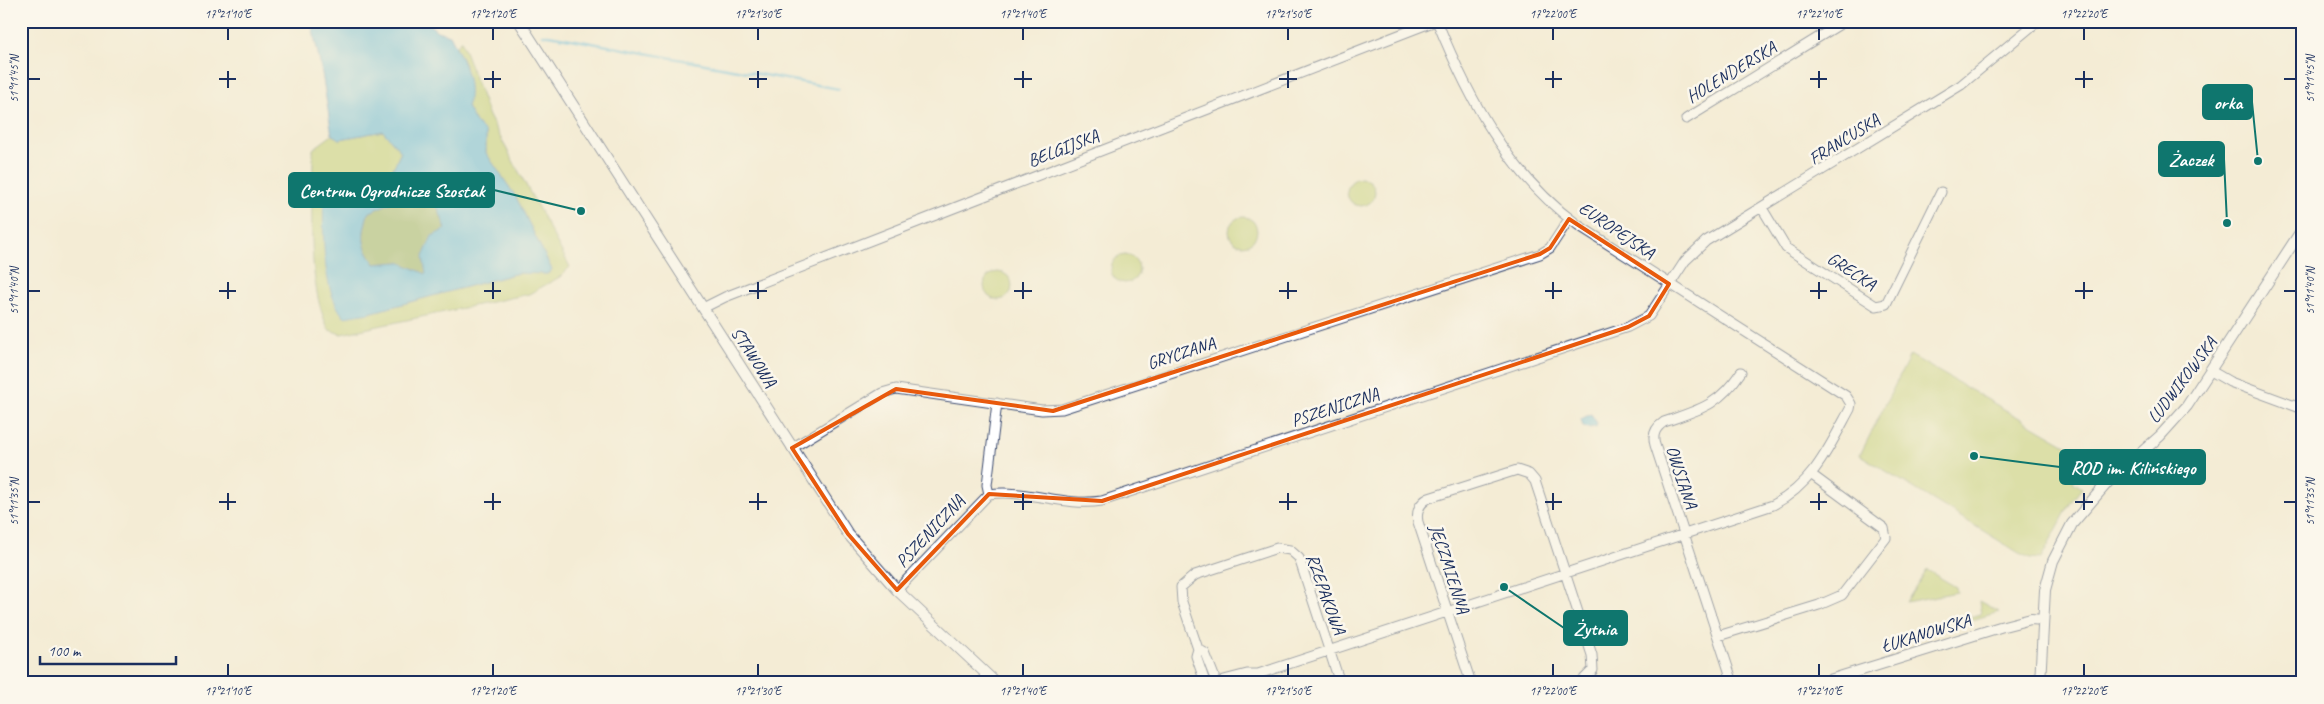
<svg xmlns="http://www.w3.org/2000/svg" width="2324" height="704" font-family="Caveat,sans-serif">
  <rect width="100%" height="100%" fill="#fbf7ec"/>
  <filter id="ink" filterUnits="userSpaceOnUse"><feTurbulence type="fractalNoise" baseFrequency=".02" numOctaves="2"/><feDisplacementMap in="SourceGraphic" scale="10" xChannelSelector="R" yChannelSelector="G"/><feConvolveMatrix kernelMatrix="1 2 1 2 8 2 1 2 1" color-interpolation-filters="sRGB"/></filter>
  <filter id="wash" filterUnits="userSpaceOnUse"><feTurbulence type="fractalNoise" baseFrequency=".0096" numOctaves="4" result="noise"/><feDisplacementMap in="SourceGraphic" scale="20" xChannelSelector="R" yChannelSelector="G"/><feGaussianBlur stdDeviation="1.12" result="paint"/><feColorMatrix in="noise" values="0 0 0 0 0 0 0 0 0 0 0 0 0 0 0 0 0 1.4 0 .05"/><feComposite in="paint" operator="in"/></filter>
  <g filter="url(#wash)">
    <rect width="100%" height="100%" fill="#f4ecd6"/>
    <path fill="#bece71" stroke="#6c7e68" d="M461,40L489,116L570,267L560,277L529,294L341,334L329,330C305,284 313,201 313,149L332,135L340,139L383,131L401,152L387,181L332,174L369,313L518,273L548,274L552,270L516,197L486,153V133L476,123L467,107L465,65L456,47Z
      M1347 192a14 14 0 1 1 28 0a14 14 0 1 1-28 0Z
      M1229 231a14 14 0 1 1 28 0a14 14 0 1 1-28 0Z
      M1111 269a14 14 0 1 1 28 0a14 14 0 1 1-28 0Z
      M984 286a14 14 0 1 1 28 0a14 14 0 1 1-28 0Z
      M1910,355L2089,458L2073,482L2082,488L2071,502L2041,559L2030,558L2019,553L1860,455Z
      M1927,570L1956,587L1957,592L1906,602Z
      M1979,601L1999,612L1969,621L1970,617L1981,614Z"/>
    <path fill="#96b163" stroke="#587060" d="M430,199L438,208L446,230L427,275L399,262L375,264C360,244 362,236 368,213L396,200Z"/>
    <path fill="#61b9de" stroke="#3e749e" fill-rule="evenodd" d="M311,21H425L437,31L450,35C461,57 475,82 467,107L476,123L486,133V153L516,197L552,270L547,274L518,273L369,313L344,317C318,286 324,217 324,178L332,174L387,181L401,152L383,131L340,139L332,135L322,73ZM430,199L438,208L446,229L432,236L423,257L426,274L399,262L375,264C360,244 362,236 368,213L396,200Z
      M1591,414L1597,423L1596,427L1588,428L1583,427L1581,419Z"/>
    <g fill="none" stroke-linecap="round" stroke-linejoin="round">
      <path stroke="#61b9de" stroke-width="2.5" d="M542,35H549L839,89"/>
    </g>
  </g>
  <g filter="url(#ink)">
    <g fill="none" stroke-linecap="round" stroke-linejoin="round">
      <defs>
        <path id="minor" d="M1686,119L1845,21
          M1762,208L1786,248L1876,306L1886,304L1941,192
          M703,308L725,297L1435,21
          M2211,371L2230,382L2303,409
          M792,448L882,393L896,389L1042,410L1062,409L1540,254L1550,248L1569,219
          M989,494C1027,489 1064,507 1102,501L1628,327L1649,316L1685,261L1706,241L1961,85L2038,21
          M897,590L989,494L987,485L997,403
          M1718,636L1819,605L1842,595L1886,538L1884,528L1812,475
          M1198,649L1205,653L1214,676
          M1224,680L1247,674H1258L1773,505C1813,484 1829,448 1850,409L1851,404L1846,396L1578,225C1508,174 1469,99 1437,21
          M1205,682L1196,656L1198,649L1182,602L1181,587L1195,575L1277,548L1290,550L1299,558L1340,683
          M981,683L986,674
          M1244,683L1253,680L1258,674
          M1471,683L1418,522C1416,512 1419,503 1429,498L1517,470L1529,474L1535,481L1592,655L1593,670L1580,683
          M1733,683L1655,445C1652,435 1655,428 1664,422C1701,409 1718,406 1741,372"/>
        <path id="tertiary" d="M519,21L848,534L897,590L996,683
          M1820,683L2000,627L2031,619L2043,620
          M2040,683L2045,590L2053,561L2072,524L2108,482L2160,436L2187,406L2303,228"/>
      </defs>
      <use href="#minor" stroke="#3c4b70" stroke-width="11"/>
      <use href="#tertiary" stroke="#3c4b70" stroke-width="12"/>
      <use href="#minor" stroke="#fff" stroke-width="9"/>
      <use href="#tertiary" stroke="#fff" stroke-width="10"/>
    </g>
  </g>
  <path d="M0 0H2324V704H0ZM1569,219L1669,284L1649,316L1628,327L1102,501L989,494L897,590L848,534L792,448L896,389L1053,411L1540,254L1550,248Z" fill="#f4ecd6" fill-opacity=".55" fill-rule="evenodd"/>
  <path fill="none" stroke="#e8590c" stroke-width="4" stroke-linejoin="round" d="M1569,219L1669,284L1649,316L1628,327L1102,501L989,494L897,590L848,534L792,448L896,389L1053,411L1540,254L1550,248Z"/>
  <path fill="none" stroke="#1b2f5e" stroke-width="2" d="M228,28V40M493,28V40M758,28V40M1023,28V40M1288,28V40M1553,28V40M1819,28V40M2084,28V40M228,71V88M493,71V88M758,71V88M1023,71V88M1288,71V88M1553,71V88M1819,71V88M2084,71V88M28,79H40M219,79H236M484,79H501M749,79H767M1014,79H1032M1279,79H1297M1545,79H1562M1810,79H1827M2075,79H2093M2284,79H2296M228,282V299M493,282V299M758,282V299M1023,282V299M1288,282V299M1553,282V299M1819,282V299M2084,282V299M28,291H40M219,291H236M484,291H501M749,291H767M1014,291H1032M1279,291H1297M1545,291H1562M1810,291H1827M2075,291H2093M2284,291H2296M228,493V510M493,493V510M758,493V510M1023,493V510M1288,493V510M1553,493V510M1819,493V510M2084,493V510M28,502H40M219,502H236M484,502H501M749,502H767M1014,502H1032M1279,502H1297M1545,502H1562M1810,502H1827M2075,502H2093M2284,502H2296M228,664V676M493,664V676M758,664V676M1023,664V676M1288,664V676M1553,664V676M1819,664V676M2084,664V676"/>
  <g text-anchor="middle" stroke-width="5" stroke-linejoin="round" paint-order="stroke">
    <g font-size="18" fill="#1b2f5e" stroke="#fbf7ec">
      <text transform="translate(1731 72) rotate(-31)" y="6">HOLENDERSKA</text>
      <text transform="translate(1844 139) rotate(-32)" y="6">FRANCUSKA</text>
      <text transform="translate(1063 148) rotate(-21)" y="6">BELGIJSKA</text>
      <text transform="translate(1617 230) rotate(34)" y="6">EUROPEJSKA</text>
      <text transform="translate(1852 271) rotate(33)" y="6">GRECKA</text>
      <text transform="translate(1181 353) rotate(-18)" y="6">GRYCZANA</text>
      <text transform="translate(754 357) rotate(57)" y="6">STAWOWA</text>
      <text transform="translate(2182 380) rotate(-53)" y="6">LUDWIKOWSKA</text>
      <text transform="translate(1335 407) rotate(-18)" y="6">PSZENICZNA</text>
      <text transform="translate(1682 477) rotate(72)" y="6">OWSIANA</text>
      <text transform="translate(930 531) rotate(-47)" y="6">PSZENICZNA</text>
      <text transform="translate(1450 569) rotate(72)" y="6">JĘCZMIENNA</text>
      <text transform="translate(1326 594) rotate(70)" y="6">RZEPAKOWA</text>
      <text transform="translate(1926 633) rotate(-17)" y="6">ŁUKANOWSKA</text>
    </g>
  </g>
  <path fill="none" stroke="#0f766e" stroke-width="2" d="M2258 161L2252 102M2227 223L2224 159M581 211L494 190M1974 456L2060 467M1504 587L1564 628"/>
  <g fill="#0f766e" stroke="#fbf7ec" stroke-width="2">
    <circle cx="2258" cy="161" r="5"/>
    <circle cx="2227" cy="223" r="5"/>
    <circle cx="581" cy="211" r="5"/>
    <circle cx="1974" cy="456" r="5"/>
    <circle cx="1504" cy="587" r="5"/>
  </g>
  <g fill="#0f766e" stroke="#0f766e" stroke-width="2">
    <rect x="2203" y="85" width="49" height="34" rx="5"/>
    <rect x="2159" y="142" width="65" height="34" rx="5"/>
    <rect x="289" y="173" width="205" height="34" rx="5"/>
    <rect x="2060" y="450" width="145" height="34" rx="5"/>
    <rect x="1564" y="611" width="63" height="34" rx="5"/>
  </g>
  <g font-size="19" text-anchor="middle" font-weight="bold" fill="#fff">
    <text x="2228" y="109">orka</text>
    <text x="2191" y="166">Żaczek</text>
    <text x="392" y="197">Centrum Ogrodnicze Szostak</text>
    <text x="2133" y="474">ROD im. Kilińskiego</text>
    <text x="1595" y="635">Żytnia</text>
  </g>
  <rect width="2324" height="704" fill="none" stroke="#fbf7ec" stroke-width="55"/>
  <path d="M40 656v8h136v-8" fill="none" stroke="#1b2f5e" stroke-width="2.5"/>
  <text x="48" y="656" font-size="15" fill="#1b2f5e" stroke="#fbf7ec" stroke-width="4" paint-order="stroke">100 m</text>
  <rect x="28" y="28" width="2268" height="648" fill="none" stroke="#1b2f5e" stroke-width="2"/>
  <g font-size="12" text-anchor="middle" fill="#1b2f5e">
    <text x="228" y="18">17°21'10"E</text>
    <text x="493" y="18">17°21'20"E</text>
    <text x="758" y="18">17°21'30"E</text>
    <text x="1023" y="18">17°21'40"E</text>
    <text x="1288" y="18">17°21'50"E</text>
    <text x="1553" y="18">17°22'00"E</text>
    <text x="1819" y="18">17°22'10"E</text>
    <text x="2084" y="18">17°22'20"E</text>
    <text transform="translate(14 79) rotate(-90)" y="4">51°11'45"N</text>
    <text transform="translate(2310 79) rotate(-90)" y="4">51°11'45"N</text>
    <text transform="translate(14 291) rotate(-90)" y="4">51°11'40"N</text>
    <text transform="translate(2310 291) rotate(-90)" y="4">51°11'40"N</text>
    <text transform="translate(14 502) rotate(-90)" y="4">51°11'35"N</text>
    <text transform="translate(2310 502) rotate(-90)" y="4">51°11'35"N</text>
    <text x="228" y="695">17°21'10"E</text>
    <text x="493" y="695">17°21'20"E</text>
    <text x="758" y="695">17°21'30"E</text>
    <text x="1023" y="695">17°21'40"E</text>
    <text x="1288" y="695">17°21'50"E</text>
    <text x="1553" y="695">17°22'00"E</text>
    <text x="1819" y="695">17°22'10"E</text>
    <text x="2084" y="695">17°22'20"E</text>
  </g>
</svg>
